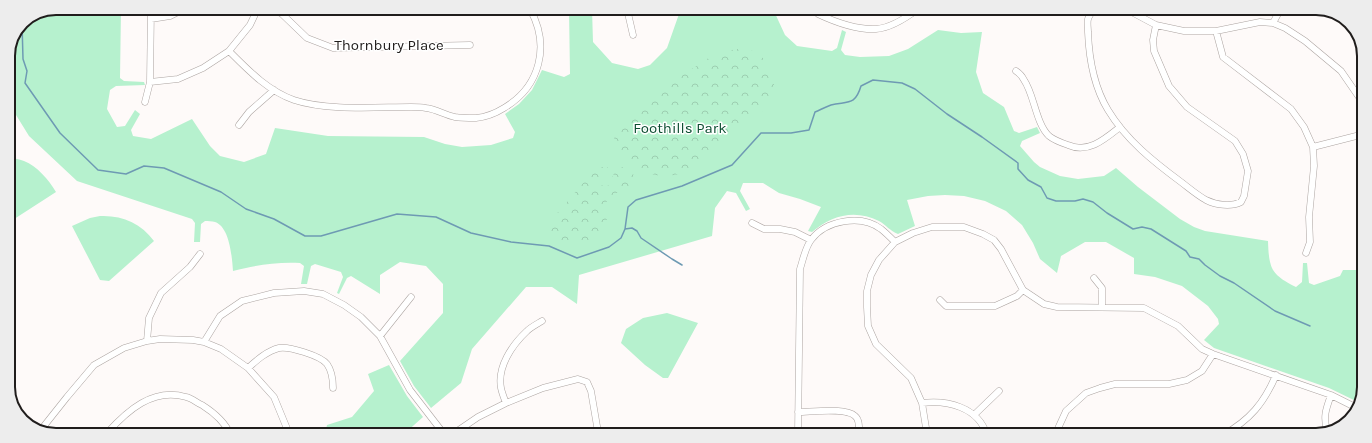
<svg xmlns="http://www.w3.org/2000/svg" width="1372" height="443" font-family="Karla,sans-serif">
  <defs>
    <pattern id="forest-crowns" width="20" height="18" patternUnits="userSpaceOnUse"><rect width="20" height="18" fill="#b6f1ce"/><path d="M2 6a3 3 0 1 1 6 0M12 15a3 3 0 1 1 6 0" fill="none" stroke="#9cceb0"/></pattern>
  </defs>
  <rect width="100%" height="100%" fill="#fefaf9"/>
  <path fill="#b6f1ce" d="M56,8H65L70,11L88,13L103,8H121L120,78L124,81L144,82L145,85L116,86L110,90L107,109L117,127L125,126L135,110L140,114L131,130L133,136L151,139L192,119L210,146L220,156L244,162L266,154L275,128L328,136L424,137L445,144L462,147L491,145L513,138L515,132L505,114L519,104L532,90L542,70L564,77L570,74L569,9H592L593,42L612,63L638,69L650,65L667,48L679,14C690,15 704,18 712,9H773L785,35L797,46L832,51L837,48L842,30L846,32L841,50L845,55L860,57L889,56L908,49L938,30L961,33L982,32L976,72L983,93L1004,107L1014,131L1019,133L1037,127L1040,133L1022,141L1020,146L1034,162L1040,167L1060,176L1078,179L1104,176L1116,168L1138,187L1180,219L1194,227L1205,231L1268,241C1269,269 1271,274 1296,287L1302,282L1303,263H1307L1309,283L1314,285L1340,276L1343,270H1360L1363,267C1363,274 1359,279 1358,286C1356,296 1358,303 1363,311L1362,399L1360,403L1329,388L1214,348L1204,340L1219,324L1218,319L1208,306L1182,286L1155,277L1134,274V258L1106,242H1085L1061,256L1057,273L1040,259L1033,243L1022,225L1006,211L985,201L964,196L945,195L928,196L907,200L915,226L898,234C890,231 886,225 879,221C855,209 832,215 812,232L808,231L821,207L800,199L779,193L763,183H743L740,191L750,209L746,211L736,193L727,191L715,208L712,236L579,275L577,304L552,287H526L472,349L461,383L431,408L414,386L400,361L443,313V284L426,266L400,262L380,275V294L351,276L347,278L339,294L337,293L343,277L341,272L315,264L311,266L307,284H301L304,266L300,263C275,262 257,265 233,271C232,258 230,227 215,222C212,221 208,221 205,221L201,224L200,242H194L195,223L192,219L77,181L29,136L8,102V56L22,22Z
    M8,157C13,158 19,159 24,161C37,166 49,180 56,192L8,223Z
    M100,216C122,215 141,223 154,241L109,281L100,280L72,226L90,218Z
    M667,313L698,323L668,378H663L645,365L621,343L626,329L643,318Z
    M389,365L407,396L423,417L404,434H325L327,425L352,417L374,391L368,374Z"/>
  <path fill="url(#forest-crowns)" d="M738,49C741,49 746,49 750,50C765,54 773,71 774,85C774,91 774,99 771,103C762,115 747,118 736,126C726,133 720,145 712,154C693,176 660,183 635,167C618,157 615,155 614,134L667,83L702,63L715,53Z
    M597,167H608L601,178V185L607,187L617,168L623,167L631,170L639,186L622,190L607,198L606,209L607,224L600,235L593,241L584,244H574L548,236L546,226Z"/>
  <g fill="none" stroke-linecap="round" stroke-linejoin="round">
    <path stroke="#6e9ab3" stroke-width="1.5" d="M22,23L23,59L27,71L25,83L60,133L98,170L126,174L144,166L164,168L221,192L246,209L274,219L305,236H321L397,214L436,217L471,233L511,242L549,246L577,258L609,247L621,238L625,229L628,207L636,200L682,186L732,165L761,133H791L809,130L815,112C820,110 825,107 831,105C848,101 855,106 861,86L873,80L902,83L915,89L947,114L982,137L1018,163V169L1028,180L1041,187L1047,198L1056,201H1075L1083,199L1093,202L1107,213L1133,229L1142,227L1151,229L1186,251L1190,257L1199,259L1205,265L1220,276L1234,283L1275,311L1310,326
      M625,229L632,228L637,231L641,238L672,259L682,265"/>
    <defs>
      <path id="minor" d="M273,8L282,14L307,38L333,48L470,45
        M627,9L633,35
        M1094,9C1092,12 1089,16 1088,19C1087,23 1088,28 1088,32C1089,58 1094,87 1108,110C1126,140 1154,162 1181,182C1189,188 1197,195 1206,200C1216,205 1231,207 1241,202L1244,196L1248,171L1243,154L1235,141L1187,107L1169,86L1154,51L1153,40L1156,25
        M1126,9L1156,25L1184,31H1216L1260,22L1273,23L1285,28L1305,41L1341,71L1361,100L1364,109
        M818,14C835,22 856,30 876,29C891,28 906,18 918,9
        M151,19L170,16L186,8
        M1273,23L1280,10
        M1216,31L1223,57L1291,109L1304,127L1313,147L1314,166L1309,217L1310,242L1306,253
        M229,51C248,70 268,91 294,100C327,111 376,107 411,107C416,107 421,107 426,108C436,109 445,115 455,117C461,118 470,118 476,118C486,117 496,113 504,108C541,86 550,45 530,9
        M1016,71C1019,73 1022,76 1024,80C1034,94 1036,124 1049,136C1054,140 1062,143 1068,145C1088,154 1105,139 1120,127
        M150,82L178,79L203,68L229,51L250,25L258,8
        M145,102L150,82L151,8
        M239,125L249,112L274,90
        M1313,147L1364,134
        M752,223L764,229H780L795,232L811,240
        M1094,278L1102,288V307
        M940,300L946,306H995L1017,296L1023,290
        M380,336L411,297
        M147,341L149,318L161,293L190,267L200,254
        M204,342L220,316L242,301L274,293L304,291L323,294L344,305L361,317L380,336L410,390L444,434
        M248,368C257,360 267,351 279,348C289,346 321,356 327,364C332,371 333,380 333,388
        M506,403C504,398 502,393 501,388C497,367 512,345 527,331C531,327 537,324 542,321
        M922,403C948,400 978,407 987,435
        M798,412C811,412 846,407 855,416C860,420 859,429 859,434
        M974,415L999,391
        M40,431L67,397L94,365L124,348L147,341L160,339L193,340L204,342L221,349L248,368L274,397L288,431L287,434
        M1327,431C1323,416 1326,409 1331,395
        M107,433C127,411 153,387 186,397C192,398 197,403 202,405C213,412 225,422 230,434
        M453,434L478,417L506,403L543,388L578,379L587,382L591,391L598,432L596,434
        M798,434L800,269C803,260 805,248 811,240C826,220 861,214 881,229C886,233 891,238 895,242
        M927,434L922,403L911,378L876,344L868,326L867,307V291L871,275L879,260L895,242L913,233L932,227H964L983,234L994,240L1001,249L1023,290L1044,304L1057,307L1144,308L1178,326L1202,349L1213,354L1331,395L1357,408
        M1055,435L1066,411L1086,393L1100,388L1115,384H1169L1187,380L1202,371L1213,354
        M1223,435C1250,420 1264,403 1276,375"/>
    </defs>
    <use href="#minor" stroke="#aca4a1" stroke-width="7"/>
    <use href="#minor" stroke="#fff" stroke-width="6"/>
  </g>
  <g text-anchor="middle" stroke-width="3" stroke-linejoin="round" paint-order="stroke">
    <g font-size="15" fill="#201d1c" stroke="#fff">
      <text x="389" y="50">Thornbury Place</text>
    </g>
    <g font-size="15" fill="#0c4e31" stroke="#fff">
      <text x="680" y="133">Foothills Park</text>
    </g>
  </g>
  <path d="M0 0H1372V443H0ZM56 15H1316A41 41 0 0 1 1357 56V387A41 41 0 0 1 1316 428H56A41 41 0 0 1 15 387V56A41 41 0 0 1 56 15Z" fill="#ededed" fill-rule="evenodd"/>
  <path fill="none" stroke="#201d1c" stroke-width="2" d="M56 15H1316A41 41 0 0 1 1357 56V387A41 41 0 0 1 1316 428H56A41 41 0 0 1 15 387V56A41 41 0 0 1 56 15Z"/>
</svg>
